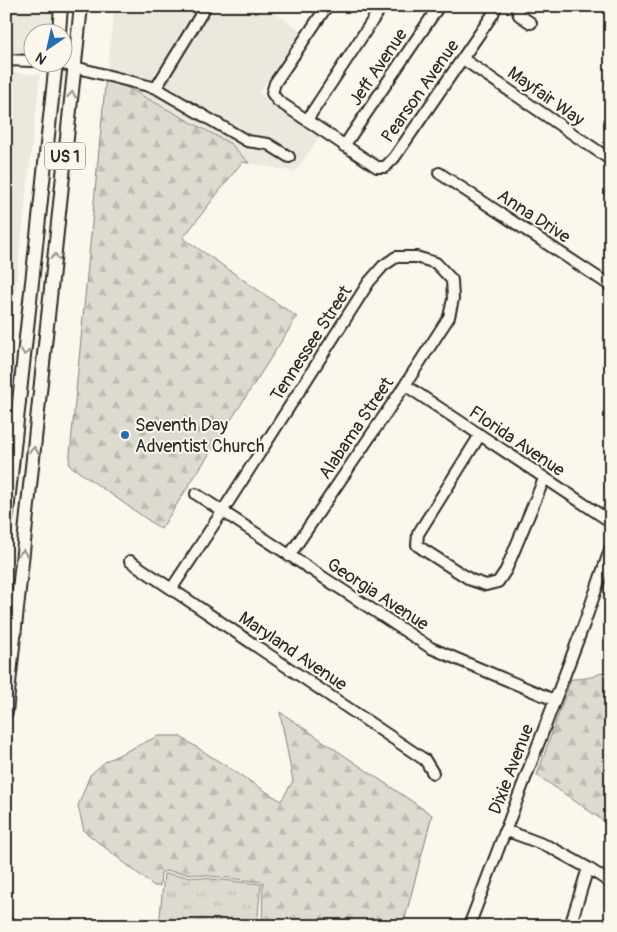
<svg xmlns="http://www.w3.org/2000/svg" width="617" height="932" font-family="Pangolin,sans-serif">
  <defs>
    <pattern id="grass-tufts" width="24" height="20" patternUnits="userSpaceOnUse" patternTransform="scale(1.25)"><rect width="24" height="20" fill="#dddad0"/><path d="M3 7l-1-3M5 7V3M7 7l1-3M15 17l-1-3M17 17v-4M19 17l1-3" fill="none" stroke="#bebbb3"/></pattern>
    <pattern id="forest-firs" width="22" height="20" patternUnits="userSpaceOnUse" patternTransform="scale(1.25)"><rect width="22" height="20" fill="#dddad0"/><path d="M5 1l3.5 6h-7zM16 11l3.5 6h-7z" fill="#bebbb3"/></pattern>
  </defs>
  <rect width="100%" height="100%" fill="#fbf7ec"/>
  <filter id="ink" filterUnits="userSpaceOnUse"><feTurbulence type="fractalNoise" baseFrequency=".02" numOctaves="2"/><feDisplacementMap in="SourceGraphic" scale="10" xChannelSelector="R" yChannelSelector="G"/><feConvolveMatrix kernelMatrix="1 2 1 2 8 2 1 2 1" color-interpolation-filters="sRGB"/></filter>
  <g filter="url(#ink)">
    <path fill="#ebe8de" d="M6,6H53L51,32H32V62L48,63L47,69L6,66Z
      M115,6H265L301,31L259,93L321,135L295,172L249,163L231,144L106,76Z
      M6,72L40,75L6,371Z"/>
    <path fill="url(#grass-tufts)" stroke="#84827e" d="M164,874L261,884L257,926H159Z"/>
    <path fill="url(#forest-firs)" stroke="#84827e" d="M106,76L231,144L249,163L242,162L183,238L297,317L161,529L69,465Z
      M611,667V826L537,775L571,679C588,679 596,677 611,667Z
      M280,712L432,815L403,926H262L263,882L165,871L161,873L160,886H154L84,831L78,806L90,775L106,761L158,736H179L281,801L293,781Z"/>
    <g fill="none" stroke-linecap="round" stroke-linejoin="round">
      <defs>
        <path id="minor" d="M327,6L275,83L272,93L278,101L377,167H385L394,158L493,14L496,6
          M516,6L519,15L531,23
          M463,59L611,160
          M6,60L32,61
          M55,62L156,88L247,141L268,144L289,157
          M156,88L206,6
          M307,120L382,6
          M344,146L439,6
          M439,173L611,286
          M405,385L611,522
          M480,435L418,534L417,545L424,550L471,580L486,585L498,582L506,570L544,479
          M196,494L431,648L554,700
          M130,561L425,760L433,773
          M172,588L222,512L369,282L383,266L396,257H416L436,263L452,280L453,299L449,317L405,385L289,556
          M505,830L550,847L588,868L611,883
          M6,923L17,926
          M469,926L584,624L611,547
          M570,926L588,868"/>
        <path id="major" d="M59,32L61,6
          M6,521L56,62
          M6,712L81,6"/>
      </defs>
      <use href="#minor" stroke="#2b2b2b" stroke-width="14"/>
      <use href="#major" stroke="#2b2b2b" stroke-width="16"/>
      <use href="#minor" stroke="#fbf7ec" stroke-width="10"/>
      <use href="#major" stroke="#fbf7ec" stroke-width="12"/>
    </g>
    <defs><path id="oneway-chevron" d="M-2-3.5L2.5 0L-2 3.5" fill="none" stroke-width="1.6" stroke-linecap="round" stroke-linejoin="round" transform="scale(1.25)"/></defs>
    <g stroke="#93918c">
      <use href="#oneway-chevron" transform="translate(72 95) rotate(-84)"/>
      <use href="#oneway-chevron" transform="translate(55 257) rotate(-84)"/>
      <use href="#oneway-chevron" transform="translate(25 352) rotate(96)"/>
      <use href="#oneway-chevron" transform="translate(34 450) rotate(-84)"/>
      <use href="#oneway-chevron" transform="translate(23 553) rotate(-84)"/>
    </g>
  </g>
  <circle fill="#1f6fb2" stroke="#fbf7ec" stroke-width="2" cx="125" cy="435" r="5"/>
  <g text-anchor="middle" stroke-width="4" stroke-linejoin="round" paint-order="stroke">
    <rect fill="#fbf7ec" stroke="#696865" stroke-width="1" x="45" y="142.5" width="40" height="27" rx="4"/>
    <g font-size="16" font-weight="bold" fill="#2b2b2b">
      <text x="65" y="162">US 1</text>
    </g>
    <g font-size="18" fill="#2b2b2b" stroke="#fbf7ec">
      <text transform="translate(378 67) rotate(-56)" y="6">Jeff Avenue</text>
      <text transform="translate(420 91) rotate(-55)" y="6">Pearson Avenue</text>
      <text transform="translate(546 96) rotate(35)" y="6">Mayfair Way</text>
      <text transform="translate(534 216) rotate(33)" y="6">Anna Drive</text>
      <text transform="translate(311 343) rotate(-57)" y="6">Tennessee Street</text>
      <text transform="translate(356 428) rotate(-56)" y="6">Alabama Street</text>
      <text transform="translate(517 441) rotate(34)" y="6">Florida Avenue</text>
      <text transform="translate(378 594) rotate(33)" y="6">Georgia Avenue</text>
      <text transform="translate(293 651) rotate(34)" y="6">Maryland Avenue</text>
      <text transform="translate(511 769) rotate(-69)" y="6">Dixie Avenue</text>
    </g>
    <g font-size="18" fill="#2b2b2b" stroke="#fbf7ec" text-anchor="start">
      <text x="135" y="431">Seventh Day<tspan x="135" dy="21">Adventist Church</tspan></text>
    </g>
  </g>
  <rect width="617" height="932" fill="none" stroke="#fbf7ec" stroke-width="25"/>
  <rect x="12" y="12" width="592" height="907" fill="none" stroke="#2b2b2b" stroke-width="2" filter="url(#ink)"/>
  <g transform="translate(48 48) rotate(214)"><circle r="24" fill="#fbf7ec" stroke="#a8a59f"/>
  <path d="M0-4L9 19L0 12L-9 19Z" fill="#1f6fb2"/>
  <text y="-8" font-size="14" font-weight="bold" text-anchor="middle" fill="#2b2b2b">N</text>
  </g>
</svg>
